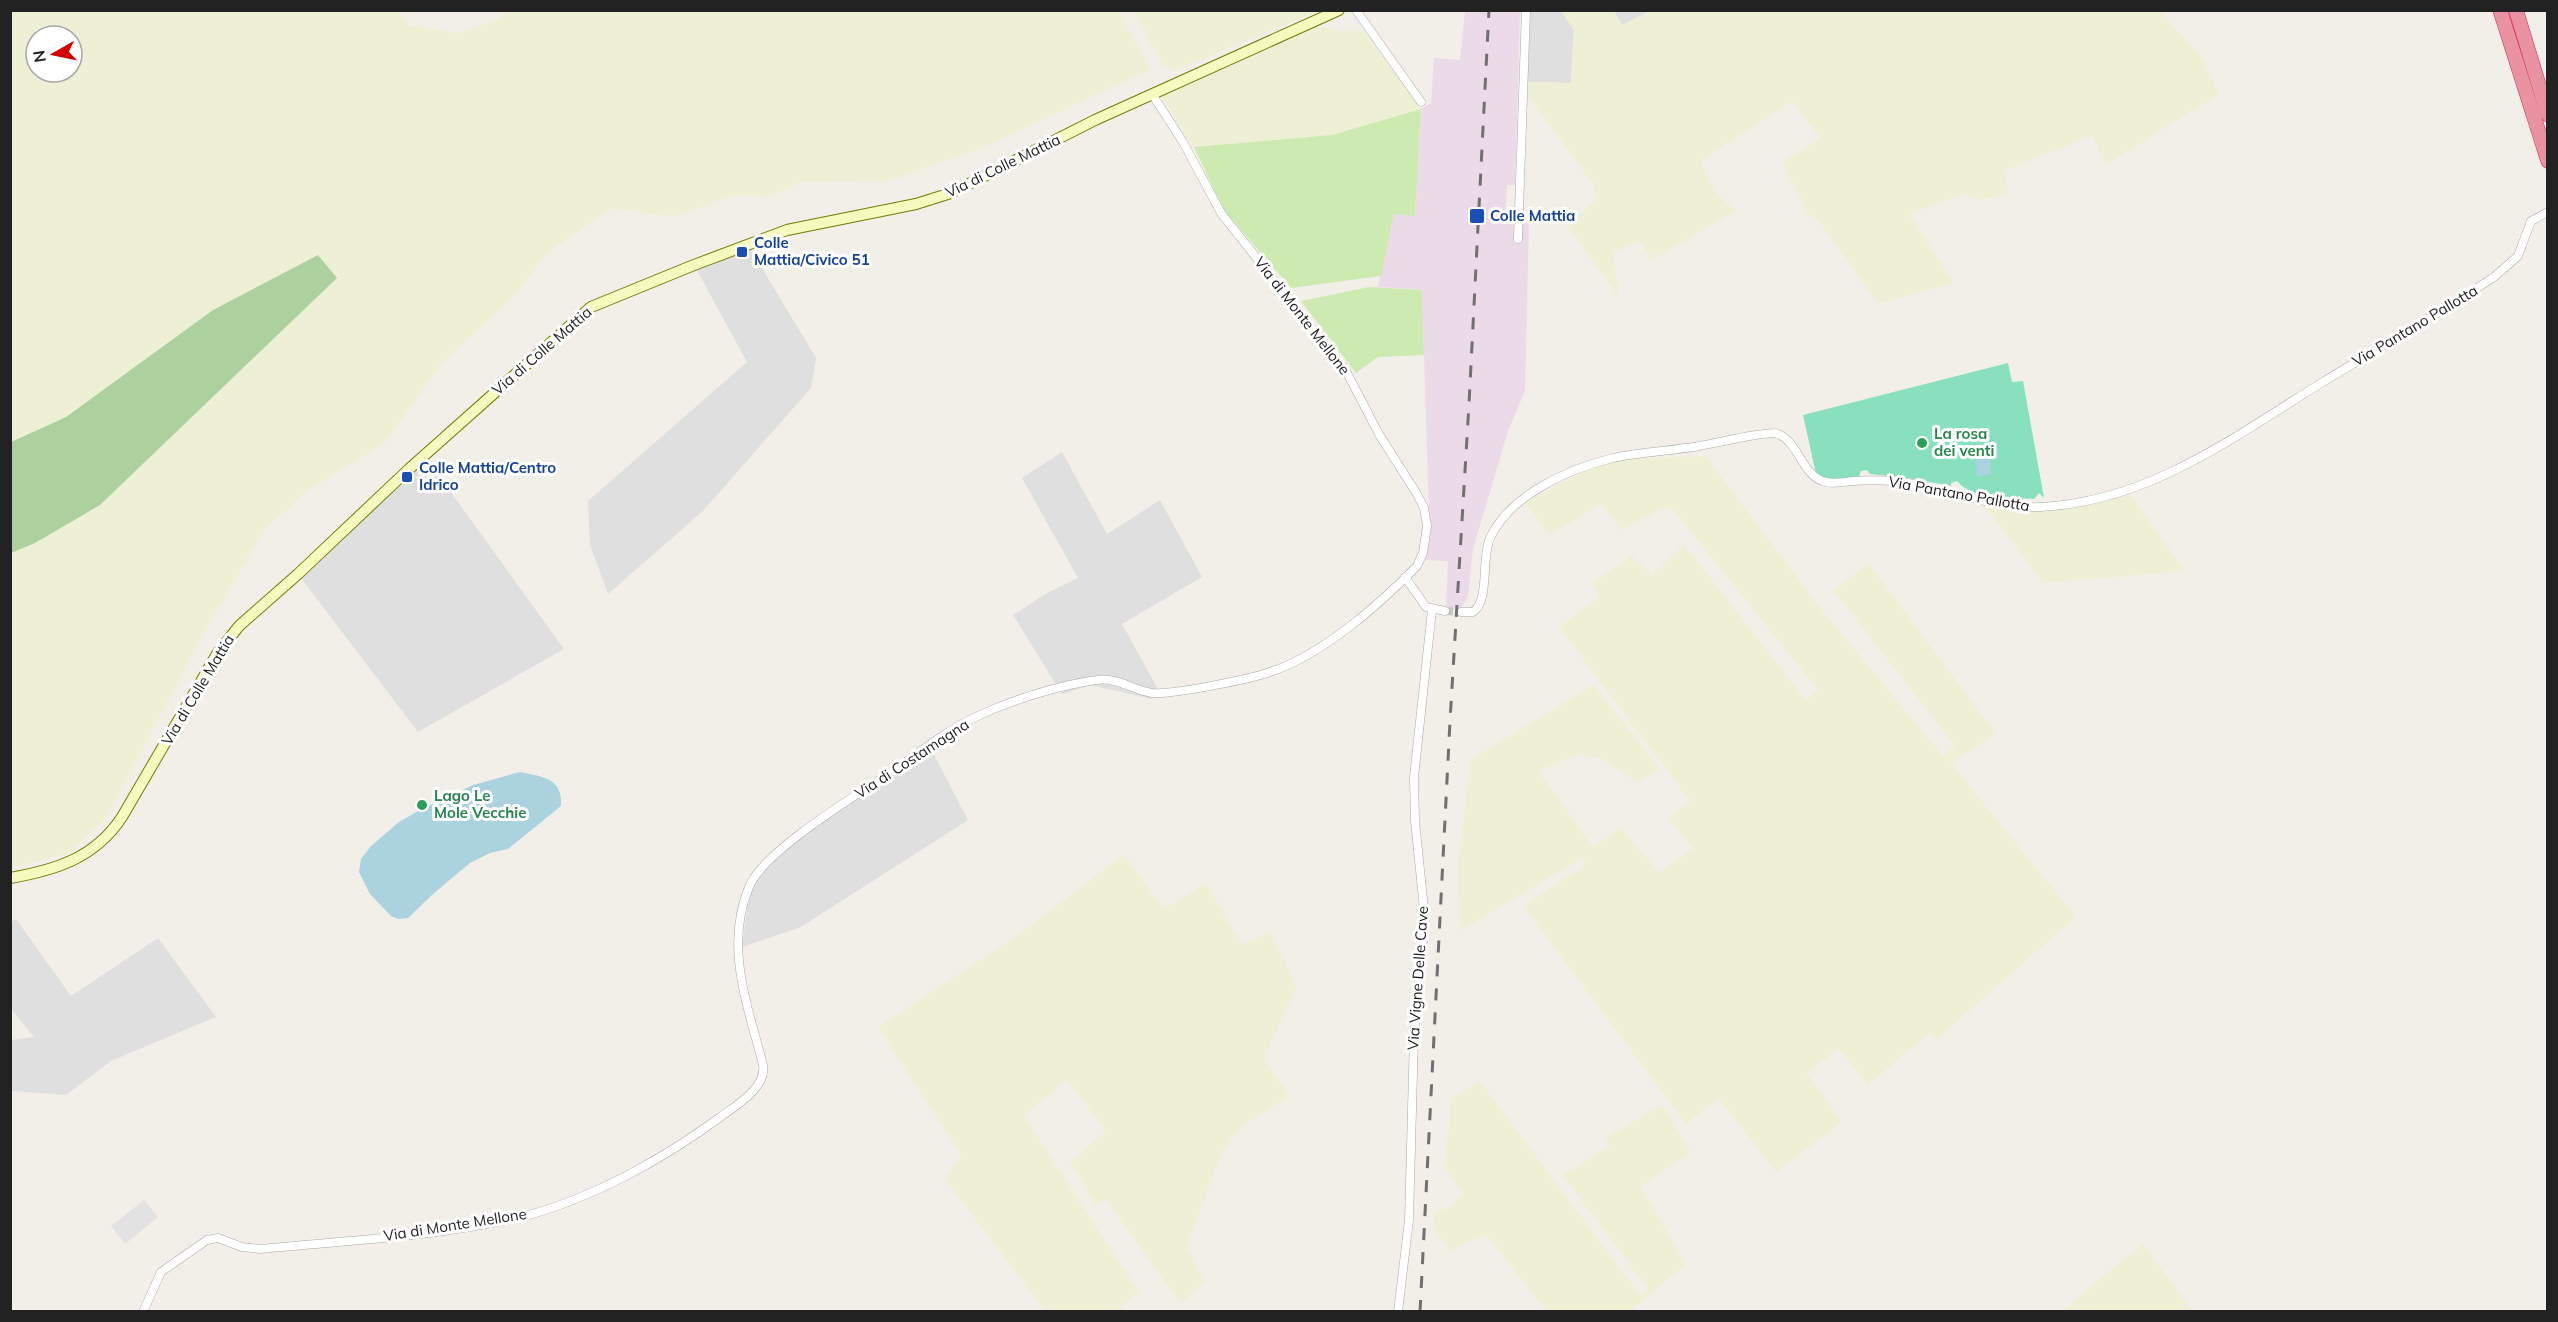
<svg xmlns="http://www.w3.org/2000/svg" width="2558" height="1322" viewBox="0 0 2558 1322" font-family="Mulish,sans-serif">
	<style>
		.residential { fill: #e0dfdf }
		.industrial { fill: #ebdbe8 }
		.farmland { fill: #eef0d5; fill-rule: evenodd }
		.grass { fill: #cdebb0 }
		.forest { fill: #add19e }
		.pitch { fill: #88e0be }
		.parking { fill: #e2e2e2 }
		.water { fill: #aad3df }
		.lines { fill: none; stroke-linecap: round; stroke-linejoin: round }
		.street-tunnel { stroke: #c8c6c1; stroke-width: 8; stroke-dasharray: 8 4; stroke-linecap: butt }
		.street-casing { stroke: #a9a9a9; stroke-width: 9 }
		.secondary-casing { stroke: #707d05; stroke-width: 12 }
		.highway-casing { stroke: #dc2a67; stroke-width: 15 }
		.street { stroke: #fff; stroke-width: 8 }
		.secondary { stroke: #f7fabf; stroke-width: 10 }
		.highway { stroke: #e892a2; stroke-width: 14 }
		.rail { stroke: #707070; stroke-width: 3; stroke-dasharray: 12 12; stroke-linecap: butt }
		.transit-dot { fill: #1a4fb4; stroke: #fff; stroke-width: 2 }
		.leisure-dot { fill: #2e9e5b; stroke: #fff; stroke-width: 2 }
		.labels { text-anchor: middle; stroke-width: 6; stroke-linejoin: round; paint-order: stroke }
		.street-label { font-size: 15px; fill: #222; stroke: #fff }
		.transit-label { font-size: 15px; font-weight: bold; fill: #164399; stroke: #fff; text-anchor: start }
		.leisure-label { font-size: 15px; font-weight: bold; fill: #27864d; stroke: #fff; text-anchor: start }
	</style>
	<rect width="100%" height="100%" fill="#f2efe9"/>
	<!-- residential -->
	<path class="residential" d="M1530,11H1561L1574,30L1571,83L1527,82Z
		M1614,11H1651L1622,26Z
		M748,245L816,358L811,388L703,511L608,594L590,545L588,501L747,362L694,265Z
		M1062,452L1107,534L1160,500L1202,577L1122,624L1160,693L1151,699L1091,685L1062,694L1013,615L1047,593L1078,578L1022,478Z
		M424,455L564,649L418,732L298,574Z
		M931,749L968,820L801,927L742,947L751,882L794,842Z
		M16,919L71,996L158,938L216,1017L111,1061L66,1095L11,1091V1040L34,1037L11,1009V922Z"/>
	<!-- industrial -->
	<path class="industrial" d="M1465,11H1520L1515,185H1507L1505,220L1529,222L1525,391L1508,431L1473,549L1468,596L1461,609L1446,608L1448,561L1424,560L1428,542L1429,515L1422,290L1378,287L1394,213L1415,215L1421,109L1431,103L1434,58L1460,60Z"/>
	<!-- farmland -->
	<path class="farmland" d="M504,10L1119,11L1151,69L992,144L889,181L801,182L770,197L733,195L675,217L612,208L546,254L519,291L441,365L385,443L309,490L266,528L211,621L107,817L70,853L11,868V553L35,543L337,278L318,255L213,310L66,417L11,442V11H398L409,25L458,33L500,19ZM36,36H72V72H36Z
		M1561,10L1614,11L1622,25L1651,10L2160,11L2203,59L2219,94L2106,165L2092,136L2003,171L2010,194L1979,200L1964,194L1910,214L1954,283L1878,304L1821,224L1807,212L1782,163L1820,138L1792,101L1701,161L1718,195L1736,211L1652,260L1640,242L1613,252L1619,297L1567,226L1597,198L1593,184L1527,95V82L1571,83L1574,30Z
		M1133,11H1319L1176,70L1163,65Z
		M1325,27L1340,31H1364L1421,109L1332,135L1194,147L1161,96L1310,28Z
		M1706,456L1818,605L1943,756L1955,746L1833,590L1869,563L1996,734L1951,763L2076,917L1936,1040L1930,1033L1868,1085L1839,1049L1807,1073L1842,1122L1776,1172L1719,1099L1686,1124L1523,906L1581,868L1586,856L1460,931L1458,865L1471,759L1594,685L1660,769L1638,783L1600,758L1576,755L1539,771L1593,847L1621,828L1659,872L1693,848L1668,818L1690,801L1559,627L1599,597L1591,583L1632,556L1652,576L1684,544L1806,700L1818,690L1670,506L1621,530L1601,504L1549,536L1525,502L1587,470L1623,459Z
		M2131,495L2185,571L2043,583L1983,503L2030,512L2045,511Z
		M1124,854L1164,909L1206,883L1242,944L1271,932L1297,987L1264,1058L1290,1096L1239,1128L1220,1157L1187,1248L1206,1281L1181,1304L1106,1200L1095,1204L1070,1162L1106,1131L1067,1080L1024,1116L1139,1292L1120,1307L1122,1311H1045L945,1179L961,1155L878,1027L1020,934Z
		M1480,1081L1640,1295L1648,1289L1562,1175L1610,1146L1605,1138L1662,1105L1691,1152L1641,1186L1686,1264L1631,1311H1546L1486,1234L1450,1251L1435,1230L1434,1213L1451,1206L1463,1193L1444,1167L1452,1097Z
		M2143,1244L2193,1311H2063L2104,1275Z"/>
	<!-- grass -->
	<path class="grass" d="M1421,109L1415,216L1394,214L1381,276L1291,288L1223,209L1194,147L1332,135Z
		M1369,287L1422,290L1424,355L1378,357L1356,373L1301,301Z"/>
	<!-- forest -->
	<path class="forest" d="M318,255L337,278L100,505L35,543L11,553V442L66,417L213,310Z"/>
	<!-- pitch -->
	<path class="pitch" d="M2008,363L2012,382L2023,381L2044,498L2039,493L2034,499C2010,498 1974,501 1957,481L1951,483V486L1902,477L1870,474L1867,470L1861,471L1859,476L1831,481L1816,474L1803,415Z"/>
	<!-- parking -->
	<path class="parking" d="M144,1200L158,1217L125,1244L111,1226Z"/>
	<!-- water -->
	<path class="water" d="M1989,446L1991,475L1977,476L1975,447Z
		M520,772C543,777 563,778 561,806L508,849L490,853L470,863L433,894L408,918L398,919L391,916L370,894L359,872L361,859L371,846L399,822L420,810L473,785Z"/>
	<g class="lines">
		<!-- street-tunnel -->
		<path class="street-tunnel" d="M1445,611L1461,612"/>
		<!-- street casing -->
		<g class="street-casing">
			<path id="street" d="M1356,10L1421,102
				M1518,239L1526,10
				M1405,577L1426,607L1445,611
				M1461,612H1473C1490,601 1481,558 1490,538C1510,495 1568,469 1613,458C1641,452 1670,451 1699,446C1724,442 1749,434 1775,433C1799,439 1801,477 1826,482C1834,484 1844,482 1853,481C1869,480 1886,480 1902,482C1948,489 1994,509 2041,507C2151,501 2233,437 2323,382C2380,347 2438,314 2494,277L2518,256L2531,221L2548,212
				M143,1312L161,1272L207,1240L218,1238L242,1247L260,1249C348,1240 439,1237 525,1216C593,1198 663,1159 719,1118C735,1106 767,1088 763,1065C748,1006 724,947 749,887C764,850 857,795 893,771C920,752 947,730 978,716C1012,700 1059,685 1097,680C1117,677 1133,690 1152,693C1171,695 1251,679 1270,672C1322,655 1379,605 1417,566L1423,553L1427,526L1424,508L1417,494L1380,436L1346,371L1221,213L1183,142L1152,94
				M1398,1312L1409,1220L1414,1036L1425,919L1415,821L1414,777L1432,610"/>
		</g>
		<!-- secondary casing -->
		<g class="secondary-casing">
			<path id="secondary" d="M10,878C56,870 95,858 122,817L217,654L239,626L298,574L409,469L591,307L694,265L787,230L916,204L951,193L1095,120L1339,10"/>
		</g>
		<!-- highway casing -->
		<g class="highway-casing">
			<path id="highway" d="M2500,10L2548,161
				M2516,10L2548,115"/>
		</g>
		<!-- street -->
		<use href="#street" class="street"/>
		<!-- secondary -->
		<use href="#secondary" class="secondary"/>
		<!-- highway -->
		<use href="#highway" class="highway"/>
		<!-- rail -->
		<path class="rail" d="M1420,1312L1450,721L1469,404L1489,10"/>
	</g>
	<!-- markers -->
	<g class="transit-dot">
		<rect x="1469" y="208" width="16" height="16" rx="3"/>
		<rect x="736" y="246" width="12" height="12" rx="3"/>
		<rect x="401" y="471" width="12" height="12" rx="3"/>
	</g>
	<g class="leisure-dot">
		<circle cx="1922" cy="443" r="6"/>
		<circle cx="422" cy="805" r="6"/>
	</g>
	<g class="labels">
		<!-- street labels -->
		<g class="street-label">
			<text transform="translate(1003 166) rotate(-26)" y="5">Via di Colle Mattia</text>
			<text transform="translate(1302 316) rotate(52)" y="5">Via di Monte Mellone</text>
			<text transform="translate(2415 326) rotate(-31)" y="5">Via Pantano Pallotta</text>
			<text transform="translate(542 351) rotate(-41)" y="5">Via di Colle Mattia</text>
			<text transform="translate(1959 494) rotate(10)" y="5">Via Pantano Pallotta</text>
			<text transform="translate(198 690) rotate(-59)" y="5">Via di Colle Mattia</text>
			<text transform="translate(912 759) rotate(-33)" y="5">Via di Costamagna</text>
			<text transform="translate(1418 978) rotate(-86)" y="5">Via Vigne Delle Cave</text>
			<text transform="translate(455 1225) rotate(-9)" y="5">Via di Monte Mellone</text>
		</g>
		<!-- transit labels -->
		<g class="transit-label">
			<text x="1490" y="221">Colle Mattia</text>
			<text x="754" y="248">Colle<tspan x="754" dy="17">Mattia/Civico 51</tspan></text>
			<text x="419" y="473">Colle Mattia/Centro<tspan x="419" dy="17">Idrico</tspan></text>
		</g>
		<!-- leisure labels -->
		<g class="leisure-label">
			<text x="1934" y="439">La rosa<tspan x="1934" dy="17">dei venti</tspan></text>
			<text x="434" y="801">Lago Le<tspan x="434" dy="17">Mole Vecchie</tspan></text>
		</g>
	</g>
	<!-- border -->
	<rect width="2558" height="1322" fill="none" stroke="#222222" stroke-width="24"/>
	<!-- north arrow -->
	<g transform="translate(54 54) rotate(261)"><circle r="28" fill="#ffffff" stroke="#a7a7a7" stroke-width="1.5"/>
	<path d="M0-4.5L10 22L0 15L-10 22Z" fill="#d40000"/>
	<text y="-9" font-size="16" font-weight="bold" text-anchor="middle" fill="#222222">N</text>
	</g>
</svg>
